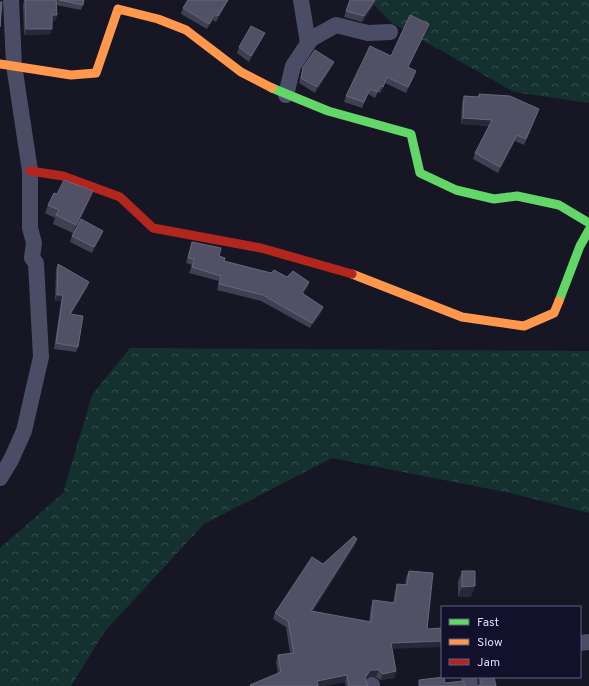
<svg xmlns="http://www.w3.org/2000/svg" width="589" height="686" viewBox="0 0 589 686" font-family="Overpass,sans-serif">
	<style>
		.forest { fill: url(#forest-crowns) }
		.lines { fill: none; stroke-linecap: round; stroke-linejoin: round }
		.street { stroke: #4b4c66; stroke-width: 16 }
		.fast { stroke: #63d668; stroke-width: 9 }
		.slow { stroke: #ff974d; stroke-width: 9 }
		.jam { stroke: #b3261e; stroke-width: 9 }
		.wall { fill: #414053 }
		.shaded-wall { fill: #292839 }
		.building { fill: #515065; stroke: #66667e }
	</style>
	<defs>
		<pattern id="forest-crowns" width="20" height="18" patternUnits="userSpaceOnUse"><rect width="20" height="18" fill="#14312f"/><path d="M2 6a3 3 0 1 1 6 0M12 15a3 3 0 1 1 6 0" fill="none" stroke="#364e4e"/></pattern>
	</defs>
	<rect width="100%" height="100%" fill="#171625"/>
	<!-- forest -->
	<path class="forest" d="M369,0H589V103L514,92L392,23Z
		M130,348L589,351V513L510,493L332,458L204,524L105,631L71,686H0V548L63,493L92,395Z"/>
	<g class="lines">
		<!-- street -->
		<path class="street" d="M301,0L308,43
			M286,95L293,66L311,39L336,25L368,33L390,32
			M0,478L11,460L24,431L41,357L36,263L32,258L34,243L30,228V171L14,65L11,0
			M580,643L589,642
			M469,677L470,686
			M372,685V686"/>
		<!-- fast -->
		<path class="fast" d="M272,88L328,111L411,134L420,173L456,190L494,199L517,196L559,205L589,223
			M559,301L580,246L589,230"/>
		<!-- slow -->
		<path class="slow" d="M0,64L71,75L96,73L118,9L158,19L186,30L241,72L272,88
			M352,274L462,317L524,326L554,313L559,301"/>
		<!-- jam -->
		<path class="jam" d="M30,171L63,176L120,197L153,228L261,248L352,274"/>
	</g>
	<!-- wall -->
	<path class="wall" d="M24,0H84L83,5L81,10L56,5L57,15L55,21H52L50,34L24,35L23,5Z
		M188,0H228L216,22L213,20L207,29L181,14L183,8Z
		M350,0H377L362,22L344,17Z
		M429,24L427,30L408,67L414,77L406,93L385,83L380,93L378,92L375,98L368,94L362,108L344,102L346,96Z
		M262,39L249,62L237,53L239,47Z
		M303,67L331,68L315,93L299,83Z
		M479,94L539,109L524,145L515,141L498,173L473,159L475,153L489,126L461,124L462,102L464,96L478,97Z
		M57,194L90,199L73,233L53,224L55,218L45,213L48,205Z
		M103,231L101,236L92,253L70,242L72,236Z
		M192,242L219,256L224,261L309,282L307,288L303,294L323,307L321,313L310,328L261,301L217,290L219,281L189,273L192,265L186,263Z
		M58,264L89,282L87,288L71,314L78,347L76,352L54,349L61,301H55L56,269Z
		M355,545L313,611L369,622L371,607L373,600L393,603L395,591L397,584L405,585L406,577L409,571L433,573L392,649L396,671L394,678L380,680L376,677H368L366,680L368,686H346L345,682L322,686H250V685L278,673L276,662L278,655L290,653L286,627L273,619L275,613L323,564Z
		M462,571L471,597H458V582Z
		M478,677H494L479,685Z"/>
	<!-- shaded-wall -->
	<path class="shaded-wall" d="M228,0L227,2L216,22L218,16Z
		M375,0H377L362,22L364,16Z
		M215,14L213,20L207,29L209,24Z
		M52,15H57L55,21H50Z
		M429,24L427,30L406,72L408,67Z
		M26,29H52L50,34L24,35Z
		M265,33L262,39L249,62L251,56Z
		M334,62L331,68L315,93L317,87Z
		M416,71L414,77L406,93L408,87Z
		M463,118L492,120L490,126L461,124Z
		M517,135L515,141L498,173L500,167Z
		M93,191L90,199L73,233L76,225Z
		M103,231L101,236L92,253L94,247Z
		M89,282L87,288L68,320L70,314Z
		M309,282L307,288L300,299L302,293Z
		M57,295H63L61,301H55Z
		M323,307L321,313L310,328L312,323Z
		M357,539L355,545L309,617L311,611Z
		M475,586L471,597H458L462,587Z
		M442,641V647L388,649L391,643Z
		M370,670H379L376,677H368L362,685L365,678Z
		M396,671L394,678L380,680L383,674Z
		M347,675L345,682L322,686H316L317,681Z"/>
	<!-- building -->
	<path class="building" d="M25,0H56L57,15H52V29H26Z
		M59,0H84L83,5Z
		M188,0H228L218,16L215,14L209,24L183,8Z
		M350,0H375L364,16L346,11Z
		M0,2H2L0,27Z
		M410,15L429,24L408,67L416,71L408,87L387,77L383,87L380,86L377,92L370,89L364,102L346,96L370,46L391,56Z
		M251,26L265,33L251,56L239,47Z
		M315,50L334,62L317,87L301,78L303,67Z
		M479,94L510,96L539,109L526,139L517,135L500,167L475,153L492,120L463,118L464,96L479,97Z
		M64,180L93,191L76,225L56,215L59,210L48,205L54,193L57,194Z
		M81,219L103,231L94,247L72,236Z
		M192,242L221,248L219,256L225,258L224,261L271,273L274,270L287,277L293,271L309,282L302,293L323,307L312,323L263,295L219,284L221,276L192,267L194,259L188,258Z
		M58,264L89,282L70,314L83,316L78,347L56,343L63,295H57Z
		M354,536L357,539L311,611L371,622L373,600L395,603L397,584L407,585L409,571L433,573L427,629L442,628V641L391,643L396,671L383,674L379,670H370L365,678L368,686H349L347,675L317,681L318,686H251L250,685L281,672L278,655L294,653L288,621L275,613L312,557L323,564Z
		M462,571H475V586L462,587Z
		M444,677L445,683L463,681L466,686H419V680Z
		M481,677H494L496,686H478L481,684Z"/>
	<!-- legend -->
	<rect x="441" y="606" width="140" height="72" fill="#12102b" stroke="#626180"/>
	<rect x="449" y="619" width="20" height="6" fill="#63d668" stroke="#626180"/>
	<text x="477" y="626" font-size="12" fill="#dadaff">Fast</text>
	<rect x="449" y="639" width="20" height="6" fill="#ff974d" stroke="#626180"/>
	<text x="477" y="646" font-size="12" fill="#dadaff">Slow</text>
	<rect x="449" y="659" width="20" height="6" fill="#b3261e" stroke="#626180"/>
	<text x="477" y="666" font-size="12" fill="#dadaff">Jam</text>
</svg>
